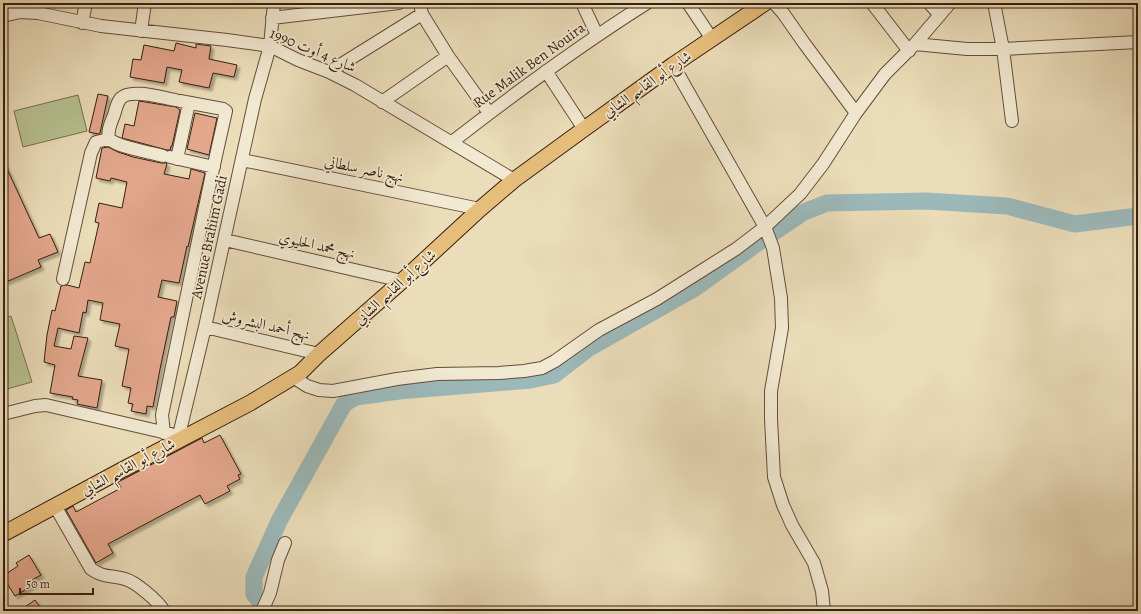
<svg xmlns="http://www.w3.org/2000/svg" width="1141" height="614" viewBox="0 0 1141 614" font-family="Alegreya,Amiri,serif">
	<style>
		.grass { fill: #b7c190; stroke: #777050 }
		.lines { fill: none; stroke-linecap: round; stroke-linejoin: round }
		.river { stroke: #9cb9ba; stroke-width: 17 }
		.building { fill: #e3a78c; stroke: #371e11; filter: url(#shadow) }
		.minor-casing { stroke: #644e3b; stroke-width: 14 }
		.major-casing { stroke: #371e11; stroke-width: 17 }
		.minor { stroke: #f2e9d2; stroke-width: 12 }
		.major { stroke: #e6be7c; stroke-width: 15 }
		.labels { text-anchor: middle; stroke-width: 3.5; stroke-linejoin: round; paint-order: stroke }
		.street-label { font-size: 15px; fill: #371e11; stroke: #f2e9d2 }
	</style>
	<defs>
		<filter id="shadow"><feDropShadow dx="3" dy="3" stdDeviation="1" flood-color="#0004"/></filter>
	</defs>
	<rect width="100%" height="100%" fill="#ebddb9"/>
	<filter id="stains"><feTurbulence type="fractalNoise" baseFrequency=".005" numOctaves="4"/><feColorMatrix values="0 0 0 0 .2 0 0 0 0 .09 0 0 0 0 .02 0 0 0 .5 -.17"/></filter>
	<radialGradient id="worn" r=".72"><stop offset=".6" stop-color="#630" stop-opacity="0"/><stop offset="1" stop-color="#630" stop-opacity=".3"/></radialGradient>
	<!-- grass -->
	<path class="grass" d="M78,95L87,131L23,147L14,111Z
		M11,316L32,382L3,390V318Z"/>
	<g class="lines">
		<!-- river -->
		<path class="river" d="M267,611L254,594V577L279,521L344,404L356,397L399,391L531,380L554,375L589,348L695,288L755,245L804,212L827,203L926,201L1007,206L1075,224L1138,216"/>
	</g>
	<!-- building -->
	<path class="building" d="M176,43L196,48V44L211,46L209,59L237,65L234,77L213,73L209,88L179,82L182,70L167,67L164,83L130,77L133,59L141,60L144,45L174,51Z
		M98,94L108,96L100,133L98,134L89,132Z
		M139,101L176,107L180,110L172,146H171L170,150H167L122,138L125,124L134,126Z
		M195,113L217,118L209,155L187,149Z
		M108,147L118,152L133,157L161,163H166L167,164L164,174L189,179L191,169L205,173L188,247L187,246L179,283L162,280L158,297L177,301L174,317H171L160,369L153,407L147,406L146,414L131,411L133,404L128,403L131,388L122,386L129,349L115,346L120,324L100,320L103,303L88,300L86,313L83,312L79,333L58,328L54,346L71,349L74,336L88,338L78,376L102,380L97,408L77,404L78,400L72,399L73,397L50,393L55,365L44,362L47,335L52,310L55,311L61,286L67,285L79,288L85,262L90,263L99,223L95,222L99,203L122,208L127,182L111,178L110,181L96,178L102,148Z
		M3,160L39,238L50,234L58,252L38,260L41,267L6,282L3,275V268L8,266L3,254Z
		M220,435L241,474L238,475L240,479L227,486L230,491L205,504L200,495L108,544L113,553L96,563L66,510L73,506L76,512L121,488L118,482L124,479L202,438L204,443Z
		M29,555L41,575L32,580L35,584L15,596L3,577V576L18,566L16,563Z
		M35,600L43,611H19Z"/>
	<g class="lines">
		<!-- minor casing -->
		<g class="minor-casing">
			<path id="minor" d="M420,3L422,14L448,56L489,113
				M582,3L597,35
				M688,3L712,39
				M774,3L783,13L804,43L856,113
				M872,3L909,51
				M929,3L940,15
				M994,3L1003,49L1012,121
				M6,15L8,3
				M3,16L20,12L38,13L101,26L227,40L270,46L298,60L329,72L355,85L514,180
				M272,18L399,3
				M82,23L86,3
				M141,31L145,3
				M915,44L967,49H1003L1138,42
				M673,65L765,227L773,248L781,298L782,328L771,391V419L774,477L783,505L792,525L814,563L822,591L824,611
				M546,71L584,129
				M329,72L422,14
				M382,102L448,56
				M452,142C515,93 579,46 647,3
				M163,156C149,152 120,148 109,139C107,130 111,123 114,115C116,109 117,102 121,98C131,88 163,98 175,100
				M170,157L214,167
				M177,159L189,103
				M242,160L480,209
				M225,240L402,281
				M63,279L91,153L96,142L109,139
				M205,327L319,354
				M293,377L307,386L319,390L333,391L397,379L437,374L499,373L524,371L542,368L555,361L599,330L657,299L706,268L736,249L765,227L800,194L823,164L856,113L885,74L915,44L950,3
				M3,414L35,406L46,405L171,434
				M164,433L162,415L213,169L226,111L223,109L180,101
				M179,435L205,327L255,99L270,46L274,3
				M55,506L91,569C104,578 111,575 125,579C136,582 158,601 164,611
				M262,611L270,593L278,560L285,543"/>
		</g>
		<!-- major casing -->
		<g class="major-casing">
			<path id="major" d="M3,534L120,471L250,403L300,373L319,354L402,281L480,209L514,180L584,129L673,65L765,3"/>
		</g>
		<!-- minor -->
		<use href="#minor" class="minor"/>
		<!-- major -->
		<use href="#major" class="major"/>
	</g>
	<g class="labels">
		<!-- street labels -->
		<g class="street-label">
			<text transform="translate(313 50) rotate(23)" y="5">شارع 4 أوت 1990</text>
			<text transform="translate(529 65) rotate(-36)" y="5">Rue Malik Ben Nouira</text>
			<text transform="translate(647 84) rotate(-35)" y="5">شارع أبو القاسم الشابي</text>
			<text transform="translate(364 169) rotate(12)" y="5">نهج ناصر سلطاني</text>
			<text transform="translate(209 237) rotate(-78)" y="5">Avenue Brahim Gadi</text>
			<text transform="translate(317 245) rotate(13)" y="5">نهج محمد الحليوي</text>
			<text transform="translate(395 287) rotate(-42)" y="5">شارع أبو القاسم الشابي</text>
			<text transform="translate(266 325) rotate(13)" y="5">نهج أحمد البشروش</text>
			<text transform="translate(128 467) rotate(-28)" y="5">شارع أبو القاسم الشابي</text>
		</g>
	</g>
	<!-- margin -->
	<rect width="1141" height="614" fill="none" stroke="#ebddb9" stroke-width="16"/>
	<rect x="4" y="4" width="1133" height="606" fill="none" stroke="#371e11" stroke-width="2"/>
	<rect x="8" y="8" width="1125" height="598" fill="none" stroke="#371e11"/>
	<!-- scale -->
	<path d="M20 588v6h73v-6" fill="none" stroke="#371e11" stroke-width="2"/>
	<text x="26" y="588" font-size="12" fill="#371e11" stroke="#f2e9d2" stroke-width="3" paint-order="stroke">50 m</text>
	<rect width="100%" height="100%" filter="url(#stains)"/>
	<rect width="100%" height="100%" fill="url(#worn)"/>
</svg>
